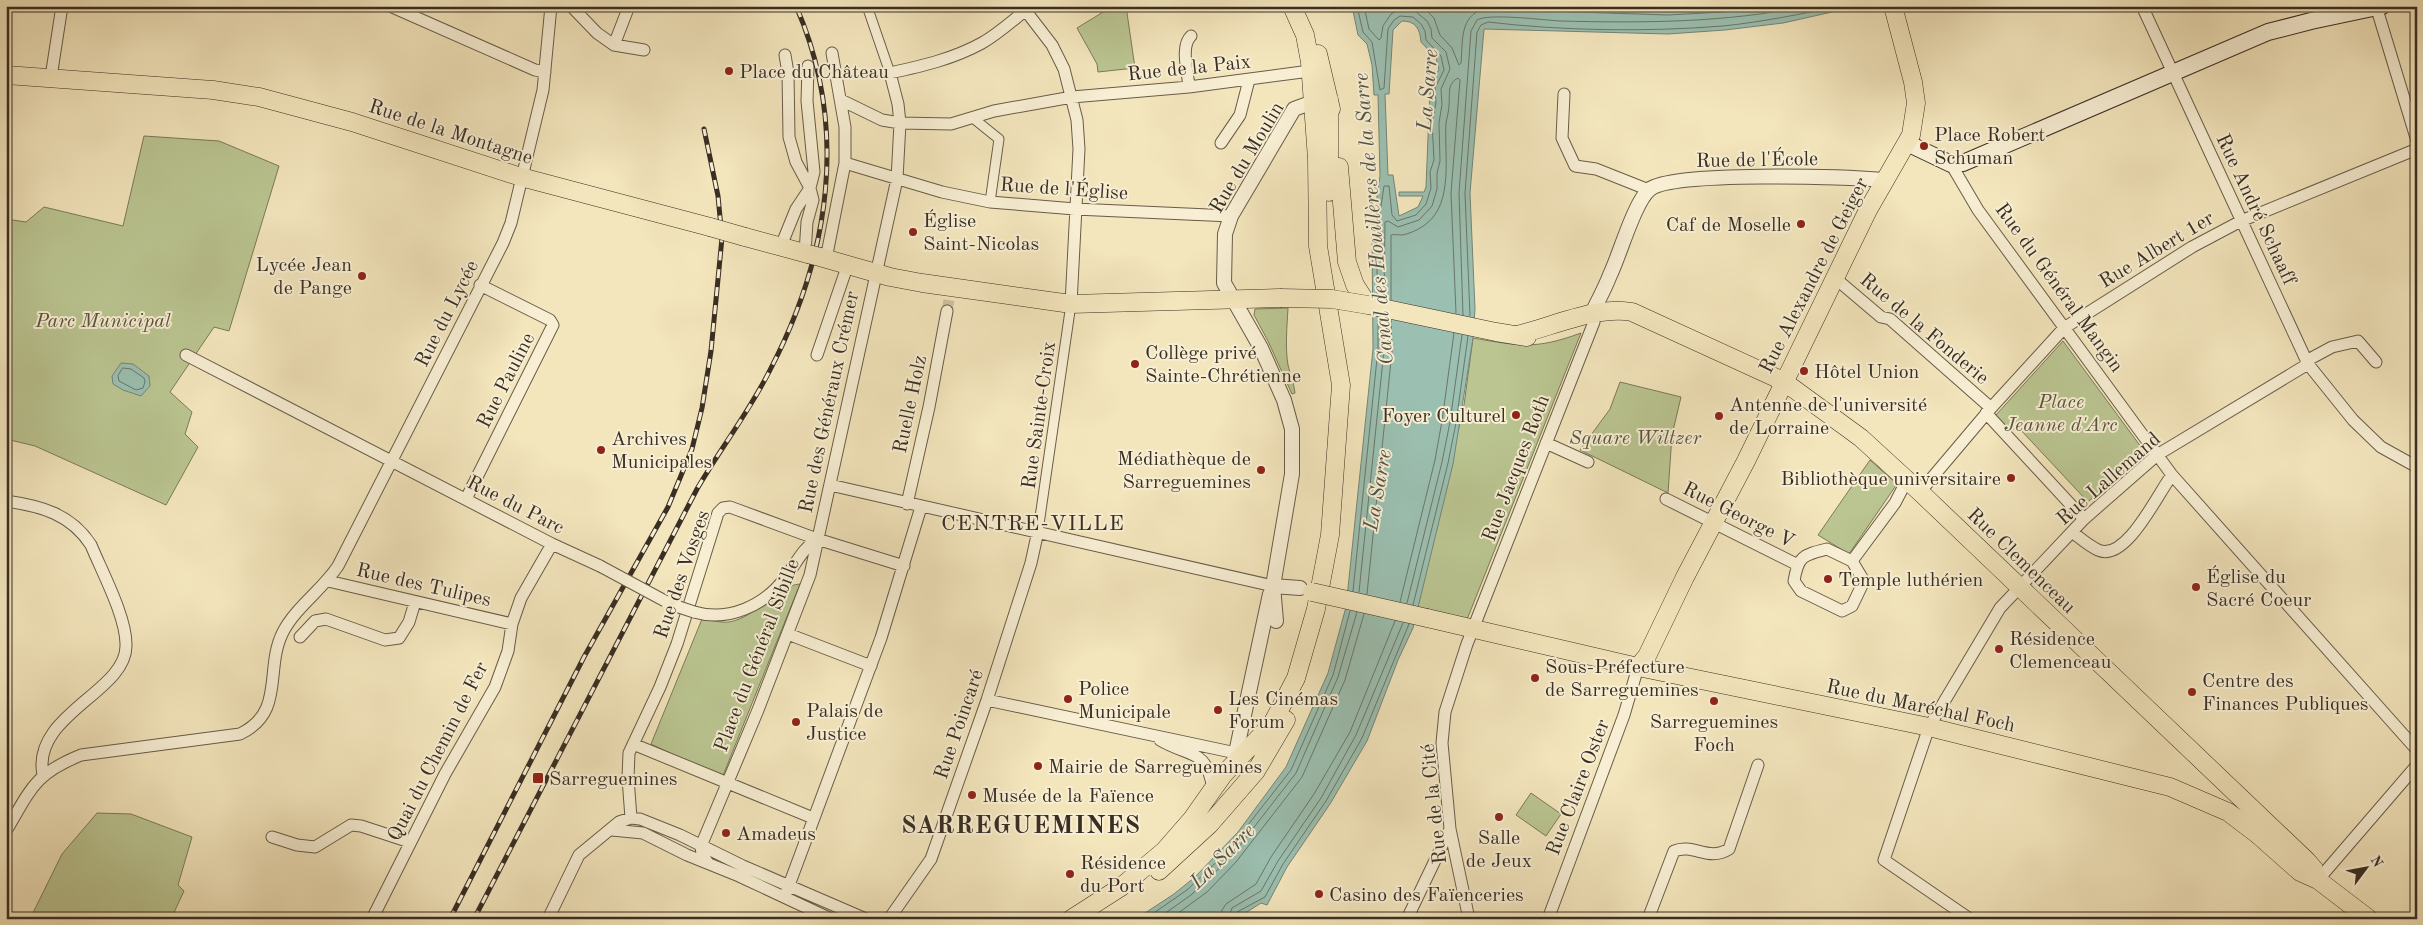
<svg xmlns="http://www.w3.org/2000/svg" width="2423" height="925" viewBox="0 0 2423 925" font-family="'Old Standard TT',serif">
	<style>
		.green { fill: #bac591; stroke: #7a7a5a }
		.water { fill: #9bbfb0; stroke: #748578; fill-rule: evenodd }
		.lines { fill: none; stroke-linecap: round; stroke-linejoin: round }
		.shore { stroke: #6a766a; stroke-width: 1 }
		.minor-tunnel { stroke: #cec09d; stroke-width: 11; stroke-dasharray: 11 5.5; stroke-linecap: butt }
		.pedestrian-casing { stroke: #685c49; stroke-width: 11 }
		.minor-casing { stroke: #685c49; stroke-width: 13 }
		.tertiary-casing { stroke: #685c49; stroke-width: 16 }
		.secondary-casing { stroke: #392e23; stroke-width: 18 }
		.primary-casing { stroke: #392e23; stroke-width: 19 }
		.pedestrian { stroke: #f7eed3; stroke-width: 9 }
		.minor { stroke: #f7eed3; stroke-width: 11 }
		.tertiary { stroke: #f7eed3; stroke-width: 14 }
		.secondary { stroke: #f7eed3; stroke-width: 16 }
		.primary { stroke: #f3e5bc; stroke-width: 18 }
		.rail-casing { stroke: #392e23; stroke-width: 5 }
		.rail { stroke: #f7eed3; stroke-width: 3; stroke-dasharray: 9; stroke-linecap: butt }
		.minor-bridge-casing { stroke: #685c49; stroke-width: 13; stroke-linecap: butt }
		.primary-bridge-casing { stroke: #392e23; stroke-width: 19; stroke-linecap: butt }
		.minor-bridge { stroke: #f7eed3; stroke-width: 11 }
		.primary-bridge { stroke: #f3e5bc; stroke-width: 18 }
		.poi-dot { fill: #8f2418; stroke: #f7eed3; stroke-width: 2 }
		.labels { text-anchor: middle; stroke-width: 4; stroke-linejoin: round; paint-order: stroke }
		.street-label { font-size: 20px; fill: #392e23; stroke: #f7eed3 }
		.poi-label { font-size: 20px; fill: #392e23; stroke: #f7eed3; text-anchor: start }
		.park-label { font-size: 20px; font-style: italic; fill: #59543e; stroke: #f7eed3 }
		.water-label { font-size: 21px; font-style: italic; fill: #525246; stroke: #f7eed3 }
		.quarter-label { font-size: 22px; letter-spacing: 1px; fill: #392e23; stroke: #f7eed3 }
		.district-label { font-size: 25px; font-weight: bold; letter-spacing: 1px; fill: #392e23; stroke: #f7eed3 }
	</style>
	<rect width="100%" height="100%" fill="#f3e5bc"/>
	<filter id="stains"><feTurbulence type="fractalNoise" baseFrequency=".004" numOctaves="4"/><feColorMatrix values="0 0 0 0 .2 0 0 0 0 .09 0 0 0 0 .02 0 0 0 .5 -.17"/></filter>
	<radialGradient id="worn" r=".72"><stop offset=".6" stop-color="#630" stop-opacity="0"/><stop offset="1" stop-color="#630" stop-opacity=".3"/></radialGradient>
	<!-- green -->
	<path class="green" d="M1113,6H1126L1135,68L1098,72L1097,64L1077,28Z
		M144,136L219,141L279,166L229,331L214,327L170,392L192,412L185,434L198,447L166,505L35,446L6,439V219L26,222L44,207L123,226Z
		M1288,308C1287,327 1285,347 1288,365C1290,375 1294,383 1295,393L1292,394L1268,341L1254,315L1255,309Z
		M1581,333L1464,627L1415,618L1464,405L1473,338C1519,346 1535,350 1581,333Z
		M2063,341L2144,451L2088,502L2018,427L2009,431L1996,415Z
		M1620,382L1681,397L1672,435L1668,493L1580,450L1610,409Z
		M1870,460L1897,484L1849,554L1818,535Z
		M800,584L722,778L651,744L702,619C711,620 721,623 729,622C758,617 775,586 800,584Z
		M1531,793L1561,814L1546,836L1516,815Z
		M97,813L131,814L192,837L178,885L184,891L171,919H30L62,854Z"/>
	<!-- water -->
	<path class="water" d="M1352,6H1859L1783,23L1725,30L1668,34L1484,29L1470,193L1475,309L1473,338L1453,464L1413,628L1398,660L1367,741L1330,804L1287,867L1267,905L1261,903L1236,919H1136L1174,894L1195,877L1238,832L1286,767L1328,673L1346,607L1373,349L1372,232L1380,176L1378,95H1374L1372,65L1367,44L1358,35ZM1402,21C1415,21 1420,28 1421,42L1436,58L1439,70L1432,78L1430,88L1426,187L1424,192H1399V196H1423L1418,207L1399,216L1393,175H1388L1385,94H1389L1393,30Z
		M121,363L133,364L149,376L150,386L141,396L123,390L113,384L112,376Z"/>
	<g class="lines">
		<!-- shore -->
		<path class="shore" d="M1357,6L1363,32L1372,42L1380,90L1384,88L1388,29L1394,20L1400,16L1413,17L1421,24L1425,31L1426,40L1441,56L1444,70L1435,88L1436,103L1432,122L1434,160L1430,172L1431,188L1426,204L1416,215L1397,221L1392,215L1389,186H1384L1377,233V297
			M1364,6L1369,29L1379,40L1381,38L1383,26L1391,14L1400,9L1415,11L1427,21L1431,29L1432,38L1446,52L1450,69L1441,89L1442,104L1439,123L1440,161L1437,173V189L1432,206L1419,220L1398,227L1388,221L1385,222L1384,298
			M1422,6L1434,18L1440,35L1452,48L1459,65L1461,63C1463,42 1459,16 1484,9L1668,15L1723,12L1764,6
			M1391,300V235C1395,234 1398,235 1402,235C1409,234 1420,229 1426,224C1454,203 1444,154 1446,123C1447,117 1449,111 1449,105C1450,93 1447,84 1458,78L1460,80L1451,193L1456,313
			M1463,315L1459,193L1471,31L1477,20C1488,13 1543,20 1560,21C1643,23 1725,23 1807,6
			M1470,316L1465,193L1477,32L1481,25L1488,22C1563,31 1647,32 1723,26C1762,22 1801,14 1840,6
			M123,368L131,369L144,378L145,382L143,388L136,390L119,381L118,376Z
			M1353,591L1378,349V317
			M1359,592L1384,350V319
			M1367,594L1392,351L1391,320
			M1400,602L1435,460L1442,421L1454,333
			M1407,603L1442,462L1450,422L1462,335
			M1413,605L1448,463L1456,423L1468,336
			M1145,919L1187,890L1226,853L1291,770L1333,675L1350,611
			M1157,919L1191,895L1231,857L1296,773L1338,677L1357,612
			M1170,919L1207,892L1236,862L1302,777L1345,680L1364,614
			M1220,919L1222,910L1226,904L1256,884L1271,857L1314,794L1350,732L1395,621
			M1228,919L1232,908L1261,891L1278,861L1321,798L1356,735L1403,623
			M1234,919L1237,912L1265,897L1283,864L1326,801L1362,738L1409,624"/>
		<!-- minor-tunnel -->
		<path class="minor-tunnel" d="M947,311L950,294"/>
		<!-- pedestrian casing -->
		<g class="pedestrian-casing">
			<path id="pedestrian" d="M867,6L890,73
				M973,118L999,139L990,202
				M1038,531L1071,304"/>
		</g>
		<!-- minor casing -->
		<g class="minor-casing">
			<path id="minor" d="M390,6L535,70L545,72
				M571,6L597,33L614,45L644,50
				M1022,6L1052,45L1064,69L1077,120L1079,149L1071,304
				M2142,6L2308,364L2353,420L2381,447L2417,467
				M2376,6L2417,141
				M614,45L629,6
				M785,55L788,73L789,137L796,162L810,188L813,200L807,222L805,253
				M51,77L62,6
				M1189,87C1188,73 1180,46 1191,36
				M1564,94L1562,138L1575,166L1596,169L1649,190
				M841,100L882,120L900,123L951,124L994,111L1072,97L1189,87L1310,71
				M1221,143L1240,115L1249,80
				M845,163L942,192L990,202L1075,209L1231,216
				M1951,164L1978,210L2172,475L2417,750
				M781,246L796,209L810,188L814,172L807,101L808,66
				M826,259L845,163V127L832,53
				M1835,278L1881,317L1890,319L1991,408
				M186,355L552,544L600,566
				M817,355L848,264
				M2306,361L2332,347L2358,341L2376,362
				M1986,413L2084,519
				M1546,443L1588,462
				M830,485L1273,586
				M1920,492L1991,408L2064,328L2192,247L2241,221L2417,149
				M466,499L553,325L550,320L480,285
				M1666,499L1796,564
				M6,501C41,506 71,514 91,545C102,572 127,618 126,646C126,692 31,715 43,775
				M907,504L929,407L947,311
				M2072,532C2080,538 2089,546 2098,550C2126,563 2158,493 2172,475
				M1827,549L1852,561L1864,581L1852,606L1842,611L1801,591L1794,581C1798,556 1803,555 1827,549Z
				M1852,561L1895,503L1907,480
				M328,581L512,624
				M694,612C728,622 764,606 785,578C796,564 802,549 817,539
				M788,634L871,666
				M300,637L315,621L326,619L385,640L399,638L409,622L415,602
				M987,700L1236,753
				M1160,740C1190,758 1206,747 1213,789
				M633,744L813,818
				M631,818L628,778L629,753L660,687L677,644L718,513L723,508L730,507L817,539L904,566
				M612,830L643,833L687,855L739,876L831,919
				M6,831C31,789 34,774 81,755L240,734C286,712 264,669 283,632C296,607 322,590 338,566L503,243L511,223L543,90L551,6
				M272,837L297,845L315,847L351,825L361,826L410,842
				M708,863L702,854L701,846L758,710L810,575L897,179L900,123L898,104L890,73C922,66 953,59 982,43C998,34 1012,21 1026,10
				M2318,880L2417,765
				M785,896L881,638L921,507
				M372,919L445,774L495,687L508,651L512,624L521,598L552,544
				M548,919L579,855L619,822L631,818L640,819L680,835L743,866L866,919
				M889,919L931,859L987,700L1031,563L1038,531
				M1407,919L1450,829
				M1469,919L1450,829L1442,743L1445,712L1467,644L1594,322
				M1548,919L1624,715L1638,667
				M1648,919L1674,851C1694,843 1708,862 1729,849L1758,765
				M1970,919L1884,860L1929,727L2000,608L2084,519L2157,455L2308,364"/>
		</g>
		<!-- tertiary casing -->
		<g class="tertiary-casing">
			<path id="tertiary" d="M1592,313C1598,301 1605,288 1610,275C1619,257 1635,200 1650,189C1675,171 1846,177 1884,180
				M1273,586L1300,588
				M1276,621L1273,586L1292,474V429L1284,400L1261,348L1224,283L1225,234L1231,216L1294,109L1313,102L1322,106
				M1234,762L1270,594"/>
		</g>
		<!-- secondary casing -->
		<g class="secondary-casing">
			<path id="secondary" d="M1907,143L1951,164L1963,163L2268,32L2311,21L2382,6"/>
		</g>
		<!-- primary casing -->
		<g class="primary-casing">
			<path id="primary" d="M1318,54L1331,109
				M6,75L213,90L259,97L352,122L521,177L710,227
				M1339,167L1347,262L1355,285L1368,305L1496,332L1527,337
				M1329,192V99
				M745,237L808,254
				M820,257L890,277L922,283L1071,304L1280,298
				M1517,335C1551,327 1599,305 1632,312L1783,381L1861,438L1920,492L2307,861L2314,869L2318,880
				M1427,618L1638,667L1929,727L2170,787L2228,812L2257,834L2300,872L2318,880L2369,919
				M1638,667L1647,656L1685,577L1746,461L1868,210L1911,135L1916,103L1913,82L1893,6
				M1159,871L1209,825L1256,771L1286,720
				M1071,919L1121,887L1164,851L1192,819L1223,775L1272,724L1296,678L1316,609L1330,535L1341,385L1318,246L1317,159L1310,62L1305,35L1292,6"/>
		</g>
		<!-- pedestrian -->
		<use href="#pedestrian" class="pedestrian"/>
		<!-- minor -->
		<use href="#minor" class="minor"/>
		<!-- tertiary -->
		<use href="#tertiary" class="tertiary"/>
		<!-- secondary -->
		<use href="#secondary" class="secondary"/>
		<!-- primary -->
		<use href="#primary" class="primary"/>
		<!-- rail casing -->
		<g class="rail-casing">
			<path id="rail" d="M450,919L584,657L668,507L692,449L702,408L711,351L722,238L718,196L704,129
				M474,919L697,489C720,449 749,412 770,370C830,255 849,127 796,6"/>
		</g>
		<!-- rail -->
		<use href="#rail" class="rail"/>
		<!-- minor-bridge casing -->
		<g class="minor-bridge-casing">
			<path id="minor-bridge" d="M600,566L665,601
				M679,607L694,612"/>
		</g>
		<!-- primary-bridge casing -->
		<g class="primary-bridge-casing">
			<path id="primary-bridge" d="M710,227L745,237
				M808,254L820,257
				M1280,298L1332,299L1368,305
				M1312,592L1427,618"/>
		</g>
		<!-- minor-bridge -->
		<use href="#minor-bridge" class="minor-bridge"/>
		<!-- primary-bridge -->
		<use href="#primary-bridge" class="primary-bridge"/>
	</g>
	<!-- markers -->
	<g class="poi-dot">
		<circle cx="729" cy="71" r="5"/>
		<circle cx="1924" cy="146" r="5"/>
		<circle cx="1801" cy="224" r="5"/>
		<circle cx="913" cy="232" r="5"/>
		<circle cx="362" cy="276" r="5"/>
		<circle cx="1135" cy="364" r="5"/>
		<circle cx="1804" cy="371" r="5"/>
		<circle cx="1516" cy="415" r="5"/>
		<circle cx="1719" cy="416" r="5"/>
		<circle cx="601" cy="450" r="5"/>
		<circle cx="1261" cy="470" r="5"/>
		<circle cx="2011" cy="478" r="5"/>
		<circle cx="1828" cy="579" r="5"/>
		<circle cx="2196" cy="587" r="5"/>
		<circle cx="1999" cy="649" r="5"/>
		<circle cx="1535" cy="678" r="5"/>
		<circle cx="2192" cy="692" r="5"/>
		<circle cx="1068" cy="699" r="5"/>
		<circle cx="1714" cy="701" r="5"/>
		<circle cx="1218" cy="710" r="5"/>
		<circle cx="796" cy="722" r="5"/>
		<circle cx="1038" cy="766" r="5"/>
		<rect x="532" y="772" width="12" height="12" rx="2.5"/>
		<circle cx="972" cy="795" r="5"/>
		<circle cx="1499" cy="817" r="5"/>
		<circle cx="726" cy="833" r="5"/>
		<circle cx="1070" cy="874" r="5"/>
		<circle cx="1319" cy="894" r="5"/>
	</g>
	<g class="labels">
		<!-- street labels -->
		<g class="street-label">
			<text transform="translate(1189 67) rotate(-6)" y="7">Rue de la Paix</text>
			<text transform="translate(451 131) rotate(18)" y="7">Rue de la Montagne</text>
			<text transform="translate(1246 157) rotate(-59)" y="7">Rue du Moulin</text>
			<text transform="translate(1757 159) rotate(-1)" y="7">Rue de l'École</text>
			<text transform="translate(1064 188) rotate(4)" y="7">Rue de l'Église</text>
			<text transform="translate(2257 209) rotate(65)" y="7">Rue André Schaaff</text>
			<text transform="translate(2156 249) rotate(-31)" y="7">Rue Albert 1er</text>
			<text transform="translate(1813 275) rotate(-63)" y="7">Rue Alexandre de Geiger</text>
			<text transform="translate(2060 287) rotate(54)" y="7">Rue du Général Mangin</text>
			<text transform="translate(446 313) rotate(-63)" y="7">Rue du Lycée</text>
			<text transform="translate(1925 328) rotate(40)" y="7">Rue de la Fonderie</text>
			<text transform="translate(505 380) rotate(-63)" y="7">Rue Pauline</text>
			<text transform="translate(828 402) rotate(-78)" y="7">Rue des Généraux Crémer</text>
			<text transform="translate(909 404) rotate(-78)" y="7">Ruelle Holz</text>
			<text transform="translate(1038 415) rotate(-82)" y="7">Rue Sainte-Croix</text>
			<text transform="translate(1515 468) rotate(-69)" y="7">Rue Jacques Roth</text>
			<text transform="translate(2108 478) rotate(-41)" y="7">Rue Lallemand</text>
			<text transform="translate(516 504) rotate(27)" y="7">Rue du Parc</text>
			<text transform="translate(1739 514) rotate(27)" y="7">Rue George V</text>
			<text transform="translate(2022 560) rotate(44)" y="7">Rue Clemenceau</text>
			<text transform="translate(681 574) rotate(-71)" y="7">Rue des Vosges</text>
			<text transform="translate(424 584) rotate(13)" y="7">Rue des Tulipes</text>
			<text transform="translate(756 655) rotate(-69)" y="7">Place du Général Sibille</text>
			<text transform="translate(1921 705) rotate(12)" y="7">Rue du Maréchal Foch</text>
			<text transform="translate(958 724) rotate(-71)" y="7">Rue Poincaré</text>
			<text transform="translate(437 751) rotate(-63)" y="7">Quai du Chemin de Fer</text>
			<text transform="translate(1577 787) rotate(-69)" y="7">Rue Claire Oster</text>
			<text transform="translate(1433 804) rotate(-96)" y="7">Rue de la Cité</text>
		</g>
		<!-- poi labels -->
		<g class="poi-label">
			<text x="739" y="78">Place du Château</text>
			<text x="1934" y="141">Place Robert<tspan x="1934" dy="23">Schuman</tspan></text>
			<text x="923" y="227">Église<tspan x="923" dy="23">Saint-Nicolas</tspan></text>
			<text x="1791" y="231" text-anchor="end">Caf de Moselle</text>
			<text x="352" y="271" text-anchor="end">Lycée Jean<tspan x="352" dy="23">de Pange</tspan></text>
			<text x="1145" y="359">Collège privé<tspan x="1145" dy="23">Sainte-Chrétienne</tspan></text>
			<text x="1814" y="378">Hôtel Union</text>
			<text x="1729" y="411">Antenne de l'université<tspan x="1729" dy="23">de Lorraine</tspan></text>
			<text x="1506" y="422" text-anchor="end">Foyer Culturel</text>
			<text x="611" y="445">Archives<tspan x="611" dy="23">Municipales</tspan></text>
			<text x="1251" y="465" text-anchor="end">Médiathèque de<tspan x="1251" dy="23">Sarreguemines</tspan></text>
			<text x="2001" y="485" text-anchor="end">Bibliothèque universitaire</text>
			<text x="2206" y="583">Église du<tspan x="2206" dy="23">Sacré Coeur</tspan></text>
			<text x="1838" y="586">Temple luthérien</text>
			<text x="2009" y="645">Résidence<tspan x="2009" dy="23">Clemenceau</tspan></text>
			<text x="1545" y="673">Sous-Préfecture<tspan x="1545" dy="23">de Sarreguemines</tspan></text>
			<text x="2202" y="687">Centre des<tspan x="2202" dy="23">Finances Publiques</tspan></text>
			<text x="1078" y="695">Police<tspan x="1078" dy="23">Municipale</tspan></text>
			<text x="1228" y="705">Les Cinémas<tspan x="1228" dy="23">Forum</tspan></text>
			<text x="806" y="717">Palais de<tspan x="806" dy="23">Justice</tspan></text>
			<text x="1714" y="728" text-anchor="middle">Sarreguemines<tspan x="1714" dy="23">Foch</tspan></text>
			<text x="1048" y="773">Mairie de Sarreguemines</text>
			<text x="549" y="785">Sarreguemines</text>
			<text x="982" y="802">Musée de la Faïence</text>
			<text x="736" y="840">Amadeus</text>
			<text x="1499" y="844" text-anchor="middle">Salle<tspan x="1499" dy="23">de Jeux</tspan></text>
			<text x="1080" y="869">Résidence<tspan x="1080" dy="23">du Port</tspan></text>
			<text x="1329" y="901">Casino des Faïenceries</text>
		</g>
		<!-- park labels -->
		<g class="park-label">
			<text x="103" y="327">Parc Municipal</text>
			<text x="2061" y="408">Place<tspan x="2061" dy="23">Jeanne d'Arc</tspan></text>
			<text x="1635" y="444">Square Wiltzer</text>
		</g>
		<!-- water labels -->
		<g class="water-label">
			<text transform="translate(1427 90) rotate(-85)" y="7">La Sarre</text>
			<text transform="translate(1373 219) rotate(-95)" y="7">Canal des Houillères de la Sarre</text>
			<text transform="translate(1377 490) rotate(-80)" y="7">La Sarre</text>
			<text transform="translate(1222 856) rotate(-45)" y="7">La Sarre</text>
		</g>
		<!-- quarter labels -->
		<g class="quarter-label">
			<text x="1033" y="530">CENTRE-VILLE</text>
		</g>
		<!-- district labels -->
		<g class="district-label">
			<text x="1021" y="833">SARREGUEMINES</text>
		</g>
	</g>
	<!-- margin -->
	<rect width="2423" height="925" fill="none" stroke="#f3e5bc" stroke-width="25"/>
	<rect x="8" y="8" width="2408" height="910" fill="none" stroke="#392e23" stroke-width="2.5"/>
	<rect x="12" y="12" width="2398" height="900" fill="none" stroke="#392e23"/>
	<!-- north arrow -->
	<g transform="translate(2366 868) rotate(58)" stroke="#f7eed3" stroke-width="4" paint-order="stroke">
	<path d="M0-4L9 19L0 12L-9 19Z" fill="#392e23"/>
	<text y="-8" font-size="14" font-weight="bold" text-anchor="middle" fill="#392e23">N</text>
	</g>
	<rect width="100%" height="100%" filter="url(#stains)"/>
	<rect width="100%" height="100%" fill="url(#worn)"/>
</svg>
